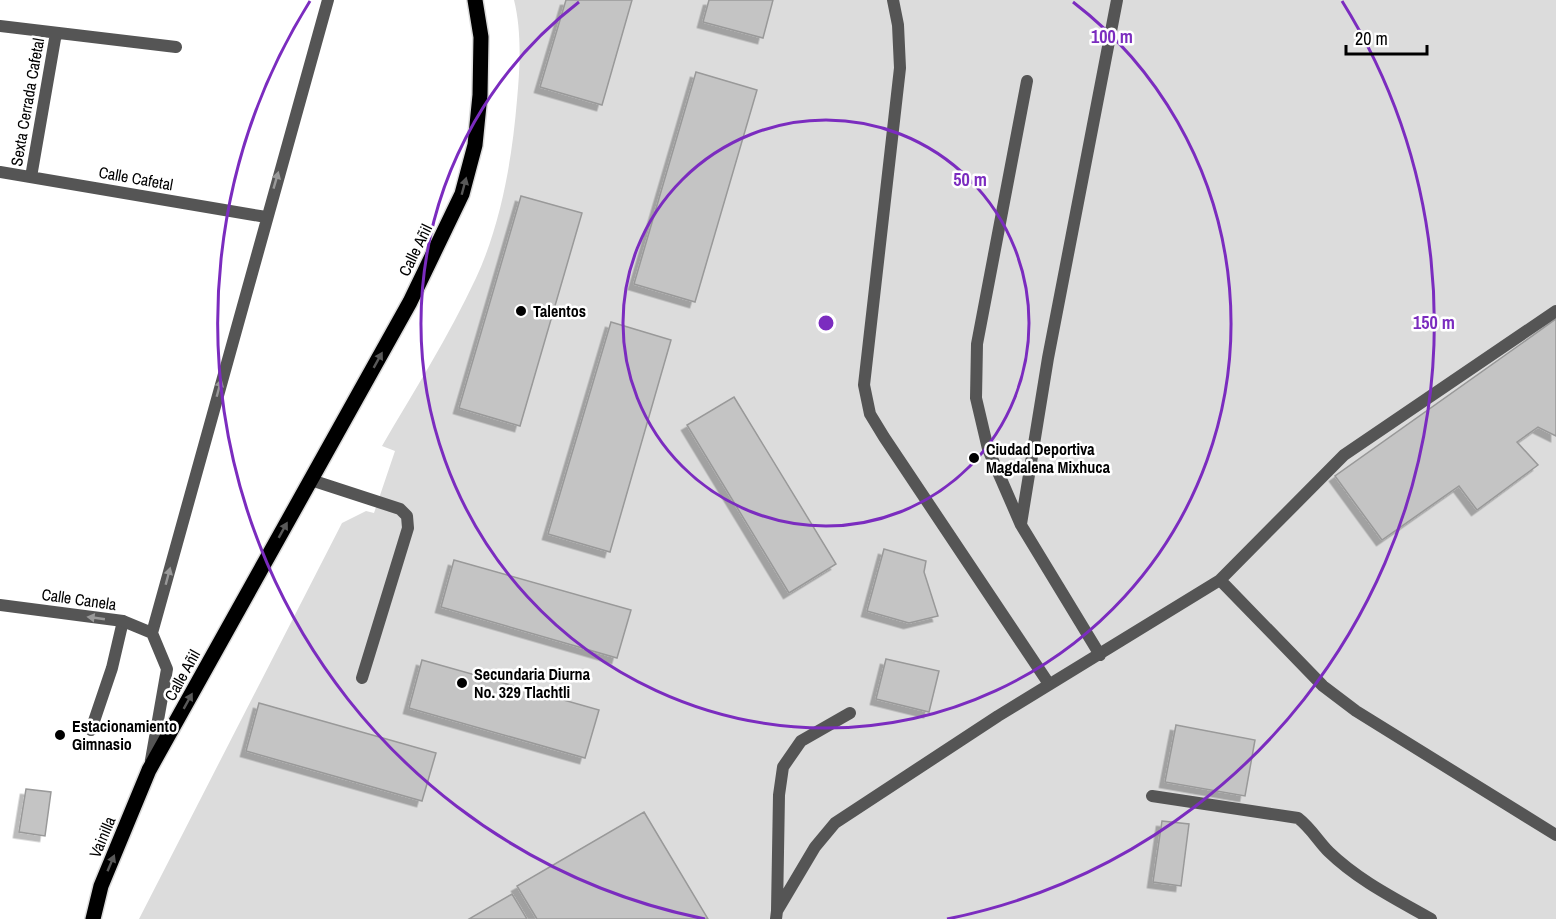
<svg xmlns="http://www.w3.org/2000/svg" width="1556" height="919" viewBox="0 0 1556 919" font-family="'Archivo Narrow',sans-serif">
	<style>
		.pitch { fill: #dcdcdc }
		.building { fill: #c4c4c4; stroke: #999; stroke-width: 1.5; filter: url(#shadow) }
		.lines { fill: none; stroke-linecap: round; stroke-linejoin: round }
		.primary-casing { stroke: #dbdbdb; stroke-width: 18 }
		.lane { stroke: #555; stroke-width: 12 }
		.street { stroke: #555; stroke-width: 12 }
		.primary { stroke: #000; stroke-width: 15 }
		.oneway { fill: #999 }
		.oneway2 { fill: #595959 }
		.ring { fill: none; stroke: #7b2cbf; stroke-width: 3 }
		.poi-dot { fill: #000; stroke: #fff; stroke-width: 2 }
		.labels { text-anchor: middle; stroke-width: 5; stroke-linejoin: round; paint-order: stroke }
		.street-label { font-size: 16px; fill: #000; stroke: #fff }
		.poi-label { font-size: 16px; font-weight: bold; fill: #000; stroke: #fff; text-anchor: start }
		.centre { fill: #7b2cbf; stroke: #fff; stroke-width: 3 }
		.ring-label { font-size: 18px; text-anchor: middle; font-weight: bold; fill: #7b2cbf; stroke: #fff; stroke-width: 5; stroke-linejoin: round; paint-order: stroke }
	</style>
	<defs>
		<filter id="shadow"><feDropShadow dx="-5.5" dy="5.5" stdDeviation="0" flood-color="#0004"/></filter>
	</defs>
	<rect width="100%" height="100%" fill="#fff"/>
	<!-- pitch -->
	<path class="pitch" d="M514,0H1556V919H139L342,523L366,511L374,513L395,451L382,446C414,391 449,336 476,278C501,224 512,160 517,100C520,68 522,32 514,0Z"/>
	<!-- building -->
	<path class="building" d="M566,0H632L602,105L540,87Z
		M709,0H773L763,38L703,22Z
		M696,72L757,90L695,302L634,284Z
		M521,196L582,213L520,426L459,408Z
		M1556,319V436L1538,427L1517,442L1538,465L1477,510L1459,486L1382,540L1335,476Z
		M611,322L671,340L610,552L548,534Z
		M734,397L836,564L789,593L687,425Z
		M884,549L926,561L924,572L938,616L909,623L867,611Z
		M454,560L631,610L617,658L441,607Z
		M886,659L939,671L929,712L876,699Z
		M422,660L599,710L585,758L409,708Z
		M259,703L436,753L422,801L246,751Z
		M1176,725L1255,740L1245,796L1165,782Z
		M26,789L51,792L45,836L19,832Z
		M644,812L708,919H537L517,886Z
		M1162,821L1189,824L1181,886L1153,882Z
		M512,894L527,919H469Z"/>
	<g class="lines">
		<!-- primary casing -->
		<g class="primary-casing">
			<path id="primary" d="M93,919L101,886L149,770L410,302L462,194L475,145L480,95L481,37L475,0"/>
		</g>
		<!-- lane -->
		<path class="lane" d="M893,0L898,25L900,68L864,385L870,414L884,437L1049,684
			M1027,81L977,344L976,398L988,449L1021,525L1100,655
			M311,480L400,509L407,516L408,528L362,678
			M1021,524L1048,358L1117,0
			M1220,580L1323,686L1356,711L1556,835
			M91,730L112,668L123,621
			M1152,796L1298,818C1311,828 1318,841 1329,852C1359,881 1396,899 1431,919
			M777,910L779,795L783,767L801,741L850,713
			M776,919L777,911L815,847L835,823L998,716L1220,580L1344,455L1556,311"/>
		<!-- street -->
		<path class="street" d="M0,26L176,47
			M0,172L266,217
			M31,177L56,33
			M0,605L123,621L152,633
			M151,760L167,669L152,633L328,0"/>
		<!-- primary -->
		<use href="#primary" class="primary"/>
	</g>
	<!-- one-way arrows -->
	<defs><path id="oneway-solid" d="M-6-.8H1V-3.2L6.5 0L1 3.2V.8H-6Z" transform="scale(1.5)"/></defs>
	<g class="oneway">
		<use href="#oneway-solid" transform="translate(276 180) rotate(-74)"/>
		<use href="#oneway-solid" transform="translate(219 388) rotate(-75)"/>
		<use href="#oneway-solid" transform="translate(168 576) rotate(-75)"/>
		<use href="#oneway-solid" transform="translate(96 618) rotate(-172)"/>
	</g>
	<g class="oneway2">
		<use href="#oneway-solid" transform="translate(464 186) rotate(-75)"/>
		<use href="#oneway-solid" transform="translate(378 360) rotate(-61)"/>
		<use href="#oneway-solid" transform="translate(283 530) rotate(-61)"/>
		<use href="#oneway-solid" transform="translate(188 701) rotate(-61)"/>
		<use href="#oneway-solid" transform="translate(111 863) rotate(-67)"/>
	</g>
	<!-- distance rings -->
	<g class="ring">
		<circle cx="826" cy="323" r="203"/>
		<path d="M1073 2A405 405 0 1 1 579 2"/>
		<path d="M705 919A608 608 0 0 1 310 1M1342 1A608 608 0 0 1 947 919"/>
	</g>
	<!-- markers -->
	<g class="poi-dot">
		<circle cx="521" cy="311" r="6"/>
		<circle cx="974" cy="458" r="6"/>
		<circle cx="462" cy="683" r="6"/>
		<circle cx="60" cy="735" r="6"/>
	</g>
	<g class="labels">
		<!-- street labels -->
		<g class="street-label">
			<text transform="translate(27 102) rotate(-80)" y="6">Sexta Cerrada Cafetal</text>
			<text transform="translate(136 178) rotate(10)" y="6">Calle Cafetal</text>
			<text transform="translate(415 250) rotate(-64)" y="6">Calle Añil</text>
			<text transform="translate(79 599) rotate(8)" y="6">Calle Canela</text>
			<text transform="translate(182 675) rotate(-61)" y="6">Calle Añil</text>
			<text transform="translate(102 837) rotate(-67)" y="6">Vainilla</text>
		</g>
		<!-- poi labels -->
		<g class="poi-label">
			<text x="533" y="317">Talentos</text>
			<text x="986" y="455">Ciudad Deportiva<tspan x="986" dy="18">Magdalena Mixhuca</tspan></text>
			<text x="474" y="680">Secundaria Diurna<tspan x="474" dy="18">No. 329 Tlachtli</tspan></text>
			<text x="72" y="732">Estacionamiento<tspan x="72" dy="18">Gimnasio</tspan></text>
		</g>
	</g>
	<circle cx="826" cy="323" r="9" class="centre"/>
	<g class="ring-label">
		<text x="1112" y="43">100 m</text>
		<text x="970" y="186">50 m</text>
		<text x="1434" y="329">150 m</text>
	</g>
	<!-- scale -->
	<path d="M1346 45v9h81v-9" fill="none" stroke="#000000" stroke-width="3"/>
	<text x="1355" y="45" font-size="18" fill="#000000" stroke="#ffffff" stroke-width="4.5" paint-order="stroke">20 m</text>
</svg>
